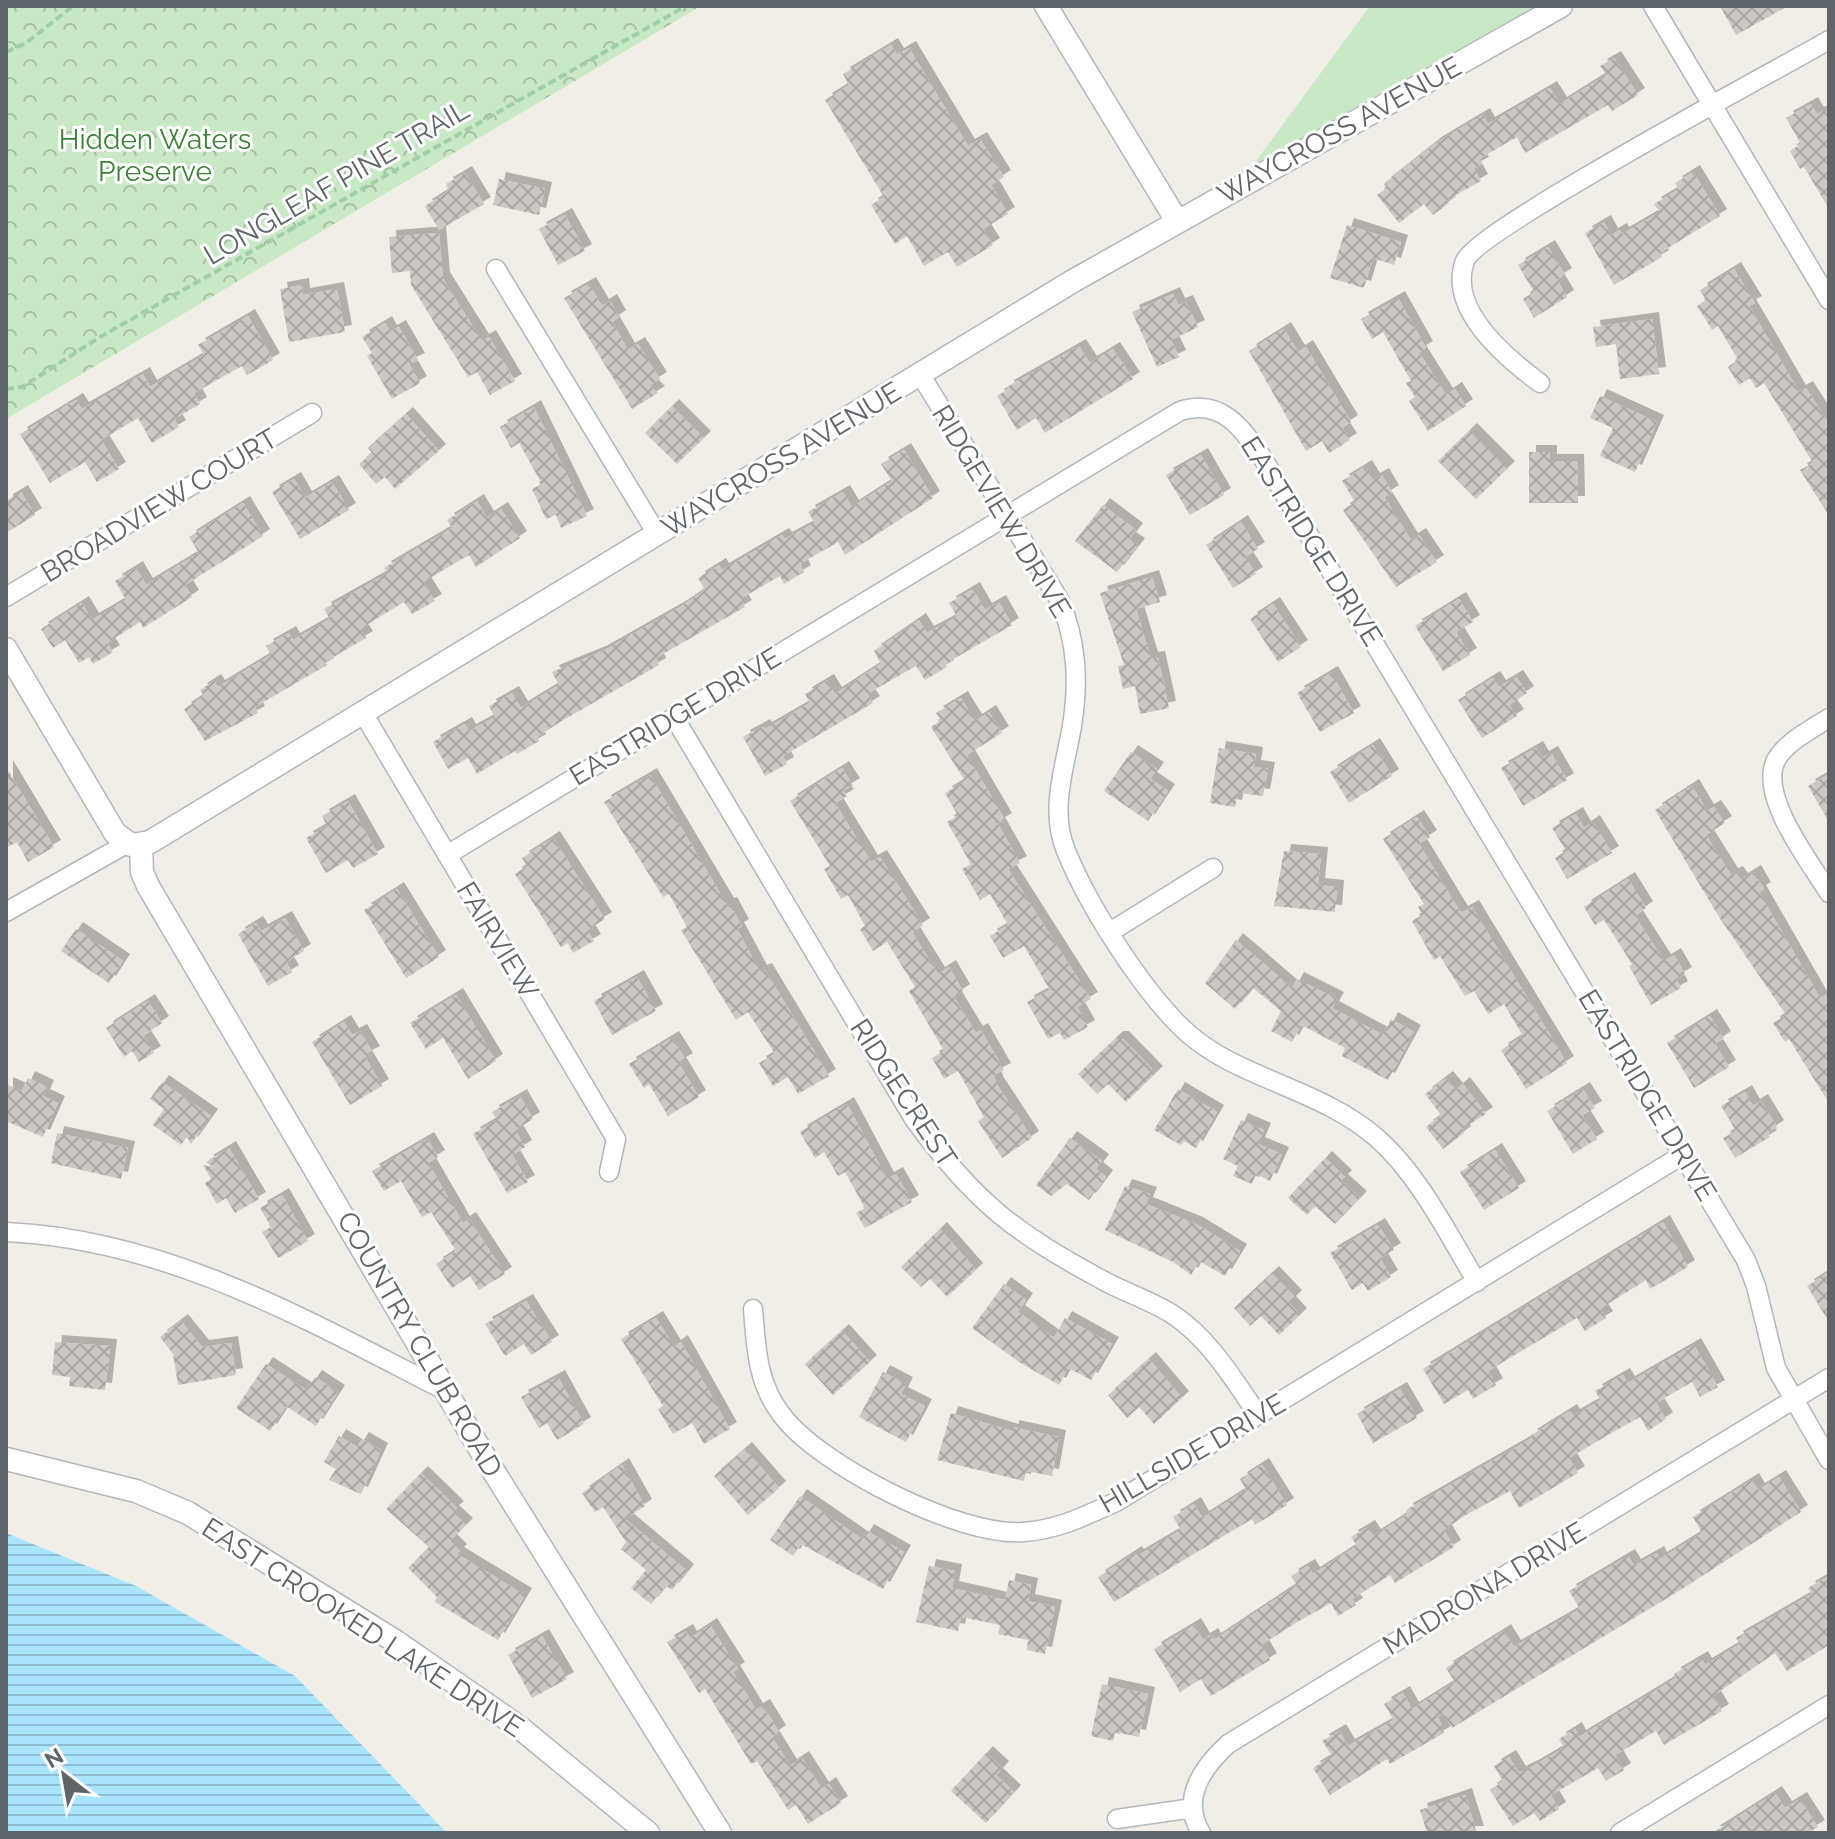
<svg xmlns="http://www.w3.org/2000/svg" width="1835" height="1839" viewBox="0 0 1835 1839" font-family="Raleway,sans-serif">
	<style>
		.green { fill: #c9e8c5 }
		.park { fill: url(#park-crowns) }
		.water { fill: url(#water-rules) }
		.building { fill: url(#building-cross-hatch); filter: url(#shadow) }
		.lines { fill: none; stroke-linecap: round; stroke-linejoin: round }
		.minor-casing { stroke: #b3b6ba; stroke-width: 21 }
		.tertiary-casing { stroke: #b3b6ba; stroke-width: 25 }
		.path { stroke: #a0cea7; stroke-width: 4; stroke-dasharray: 8 4; stroke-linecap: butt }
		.minor { stroke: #fff; stroke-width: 18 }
		.tertiary { stroke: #fff; stroke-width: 22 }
		.labels { text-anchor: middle; stroke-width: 6; stroke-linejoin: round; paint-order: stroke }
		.street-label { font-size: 28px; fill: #5f6468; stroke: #fff }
		.park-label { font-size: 28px; fill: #3a8233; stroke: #fff }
	</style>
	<defs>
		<pattern id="park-crowns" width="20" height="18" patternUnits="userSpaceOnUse" patternTransform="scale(2)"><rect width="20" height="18" fill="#c9e8c5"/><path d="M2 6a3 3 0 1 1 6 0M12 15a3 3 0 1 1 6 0" fill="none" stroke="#a6c0a4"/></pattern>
		<pattern id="water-rules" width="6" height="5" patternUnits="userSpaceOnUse" patternTransform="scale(2)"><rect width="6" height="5" fill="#aae5ff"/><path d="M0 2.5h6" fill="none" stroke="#8ebdd2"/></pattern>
		<pattern id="building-cross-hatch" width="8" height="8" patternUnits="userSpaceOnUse" patternTransform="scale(2)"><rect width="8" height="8" fill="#ccc9c5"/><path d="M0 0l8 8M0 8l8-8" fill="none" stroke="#a9a7a4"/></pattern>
		<filter id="shadow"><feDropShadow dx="7" dy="-7" stdDeviation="0" flood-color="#0004"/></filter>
	</defs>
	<rect width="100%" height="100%" fill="#f1eee8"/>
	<!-- green -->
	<path class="green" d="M1370,6H1537L1253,165Z"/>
	<!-- park -->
	<path class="park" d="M6,6H701L6,419Z"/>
	<!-- water -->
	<path class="water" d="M6,1533L136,1586L295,1676L447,1833H6Z"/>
	<!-- building -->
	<path class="building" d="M1720,6H1788L1736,35Z
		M891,45L897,55L909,48L968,146L980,139L1004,177L991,185L1008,214L983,229L993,245L957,267L948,252L924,266L907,236L895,244L871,205L884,197L825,100L849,85L843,74Z
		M1614,58L1638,95L1612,111L1608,105L1525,153L1517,137L1479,159L1482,164L1474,168L1481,181L1447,200L1449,203L1433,215L1424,204L1399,223L1377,195L1387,188L1384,184L1436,143L1483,115L1488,124L1550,88L1560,104L1606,75L1600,66Z
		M1811,104L1817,114L1829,108V209L1804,167L1800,169L1790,151L1801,144L1786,118Z
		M1693,172L1720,216L1660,253L1662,257L1614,285L1585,233L1604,222L1611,235L1620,230L1622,234L1660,212L1654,204L1679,189L1675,183Z
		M465,173L484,204L439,230L425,206L449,191L446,184Z
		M499,179L545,189L539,215L493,205Z
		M565,215L585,251L558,265L539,229Z
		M1347,225L1401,242L1394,265L1373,258L1364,288L1330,278Z
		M439,233L443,279L482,341L489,337L515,381L490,395L477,372L468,377L411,285L410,271L392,273L389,237Z
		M1548,247L1565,275L1557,280L1567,297L1534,318L1523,299L1534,292L1518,265Z
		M1734,269L1755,303L1749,306L1799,392L1806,388L1829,424V516L1800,470L1813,463L1764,383L1756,388L1750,378L1739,385L1728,367L1738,360L1718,326L1712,330L1697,306L1706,300L1700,290Z
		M589,284L602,306L610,301L619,317L612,322L628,350L638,344L660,379L650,385L658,393L632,409L564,298Z
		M302,285L303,295L337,289L345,332L289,342L280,289Z
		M1173,294L1178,305L1186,302L1198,327L1171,340L1179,357L1157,367L1132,312Z
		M1398,298L1426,348L1419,352L1446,395L1455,389L1466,406L1428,431L1409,401L1415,397L1406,383L1411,381L1383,332L1372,339L1361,319Z
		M248,316L273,360L247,375L242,366L194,393L200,404L174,419L179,427L152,443L138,418L101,440L119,469L97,482L85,462L50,483L20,434L76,400L82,409L143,374L150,387L204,355L198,345Z
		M1652,319L1659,374L1620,379L1616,344L1596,347L1593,327Z
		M385,323L390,332L399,327L418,360L409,364L420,383L392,399L367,356L372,353L362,337Z
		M1284,329L1298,352L1306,347L1351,422L1342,428L1350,440L1329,453L1322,441L1306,451L1249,351Z
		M1079,346L1090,363L1113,349L1133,379L1045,433L1036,418L1017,430L997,396L1008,389L1007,387Z
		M1600,396L1657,422L1635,472L1600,456L1613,428L1590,418Z
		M672,406L704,438L677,464L645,433Z
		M534,407L587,516L561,528L556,515L546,519L532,489L542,484L519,443L511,448L500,427Z
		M406,414L439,451L395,489L385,477L376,484L359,464L372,453L368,448Z
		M1470,430L1508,468L1476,499L1438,461Z
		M904,450L933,498L845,555L838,542L800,564L804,572L784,584L780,576L740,599L745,607L656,658L659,665L560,722L537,737L539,741L517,754L515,751L477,774L468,758L448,769L433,742L465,724L469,731L495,717L489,706L512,693L521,708L559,685L552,672L601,652L682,606L705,590L698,578L719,565L722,570L782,535L785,539L815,523L808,512L843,492L852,507L892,481L881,464Z
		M1529,452H1550V461H1577L1578,503H1529Z
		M1201,455L1224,495L1190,515L1166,475Z
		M1365,467L1373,480L1382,475L1392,492L1384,497L1411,540L1419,535L1437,562L1396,587L1343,510L1355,502L1342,481Z
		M294,479L305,498L332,482L349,510L300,539L272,492Z
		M21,492L35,515L6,533V501Z
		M477,501L487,518L501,509L520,538L476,567L469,555L423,582L435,601L412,614L404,602L360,629L366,638L325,662L327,665L255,707L258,713L205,741L184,709L204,696L200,690L214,681L218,687L271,655L266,646L289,633L293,640L330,619L324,609L388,573L384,568L452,528L447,520Z
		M243,503L263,536L185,585L192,597L143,628L140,622L107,643L113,652L93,664L89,657L79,663L65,640L53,648L41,629L82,603L92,620L126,600L115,581L136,568L146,585L199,553L189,537Z
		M1103,505L1136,530L1129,539L1138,545L1117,572L1075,541Z
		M1241,522L1258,549L1245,557L1256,574L1233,588L1206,545Z
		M1152,577L1160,602L1136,609L1151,659L1158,658L1169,708L1140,714L1135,686L1123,689L1118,666L1124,665L1100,593Z
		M973,589L985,610L999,602L1012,625L945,664L947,667L925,680L916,666L867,694L873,703L783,756L787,764L765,776L743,737L763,726L765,729L810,703L805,694L827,681L835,694L881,664L874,651L919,620L927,633L957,617L949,603Z
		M1459,599L1473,622L1456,632L1470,655L1443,671L1415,626Z
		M1273,604L1301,647L1278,662L1250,619Z
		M1331,673L1354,713L1320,732L1297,693Z
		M1516,677L1527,693L1509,705L1517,716L1482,738L1458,700L1493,678L1499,687Z
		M961,698L975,721L989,712L1002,733L967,755L1005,820L998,824L1020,863L1008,869L1091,999L1077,1007L1088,1027L1064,1040L1060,1033L1048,1039L1027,1002L1050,990L1024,946L1003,958L990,936L1008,925L990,894L980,900L962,869L971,864L947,822L958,816L945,793L965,781L931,727L941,720L936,713Z
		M1373,745L1392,776L1349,803L1330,772Z
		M1219,748L1256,754L1254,767L1268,769L1263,796L1238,793L1235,807L1210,803Z
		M1536,748L1542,758L1551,753L1567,780L1523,806L1501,768Z
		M1131,752L1157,769L1150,779L1168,791L1148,821L1104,791Z
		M6,767L54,847L28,862L17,842L6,848Z
		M842,768L853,785L843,791L847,796L835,803L871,862L880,857L923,925L912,932L938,974L949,967L963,991L954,997L976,1033L981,1030L1004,1070L994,1075L996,1083L1032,1138L1002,1158L978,1121L984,1117L958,1071L944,1079L932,1058L944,1051L909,991L915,987L887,942L873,951L860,929L865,926L848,895L841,899L824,869L830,866L790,801Z
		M1829,774V822L1808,786Z
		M650,775L727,905L730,904L742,926L737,929L760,972L765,970L829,1076L798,1094L788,1077L773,1086L759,1063L775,1054L748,1012L736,1020L681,930L687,927L669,894L663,897L604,802Z
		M1692,786L1707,811L1714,807L1725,823L1706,835L1731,875L1736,873L1741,880L1754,872L1764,889L1759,892L1820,998L1829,993V1103L1789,1039L1785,1042L1773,1023L1786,1015L1719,917L1655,810Z
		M348,801L378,854L353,868L348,860L326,873L306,838L327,826L322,816Z
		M1576,814L1584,828L1593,822L1612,853L1567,879L1555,858L1566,851L1552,828Z
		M1417,817L1430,837L1419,844L1461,913L1472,907L1567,1063L1526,1089L1501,1050L1523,1036L1504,1004L1488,1014L1474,991L1465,996L1440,956L1434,960L1412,921L1422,915L1418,907L1424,904L1383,839Z
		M553,838L605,919L587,930L594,941L573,953L568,943L561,947L515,874L527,866L522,858Z
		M1284,851L1321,854L1318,885L1337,887L1335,912L1274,906Z
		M1628,879L1646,908L1635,916L1664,961L1674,955L1685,974L1676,979L1681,988L1651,1005L1629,966L1632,964L1604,920L1595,925L1584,907Z
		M397,889L439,957L406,978L364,910Z
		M285,918L304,951L286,962L292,972L268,986L238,934L256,923L261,931Z
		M76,929L123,961L109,983L61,951Z
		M1236,940L1292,988L1297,979L1337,999L1332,1008L1383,1035L1391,1019L1414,1032L1388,1080L1342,1056L1345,1048L1301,1025L1292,1042L1271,1031L1281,1011L1253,988L1235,1009L1205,983Z
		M637,977L656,1011L612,1035L594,1001Z
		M456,995L496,1061L468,1079L443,1038L426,1049L410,1023Z
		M148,1001L162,1023L143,1036L154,1053L139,1062L132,1051L124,1057L106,1028Z
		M1710,1016L1724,1038L1715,1044L1729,1067L1694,1088L1667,1043Z
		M344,1022L352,1035L360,1031L373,1053L365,1057L382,1086L350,1105L312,1042Z
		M672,1038L686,1060L679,1064L699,1097L668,1116L649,1084L644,1088L629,1064Z
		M1116,1038H1122L1156,1073L1126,1102L1108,1084L1097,1094L1078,1074Z
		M28,1078L47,1087L43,1096L58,1103L43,1137L6,1121V1084L22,1091Z
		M1446,1078L1456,1090L1463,1084L1486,1114L1462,1129L1464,1133L1443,1149L1426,1127L1441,1115L1425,1094Z
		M162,1082L211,1116L191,1144L187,1137L181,1145L153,1125L164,1109L150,1099Z
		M1178,1089L1217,1112L1196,1148L1184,1141L1181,1145L1154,1130Z
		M1583,1089L1595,1108L1582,1115L1597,1139L1573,1154L1547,1111Z
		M1745,1092L1753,1106L1761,1101L1777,1127L1768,1133L1770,1137L1735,1158L1723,1138L1736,1131L1721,1106Z
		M520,1096L533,1119L515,1130L525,1147L512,1155L528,1182L507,1193L473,1134L497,1120L492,1112Z
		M847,1104L887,1179L896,1174L912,1202L865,1228L856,1213L865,1208L845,1172L838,1176L824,1152L815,1158L800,1132Z
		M1241,1120L1264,1130L1258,1144L1282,1154L1270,1181L1256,1174L1252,1184L1233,1176L1238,1166L1223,1159Z
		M57,1133L128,1148L121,1179L51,1163Z
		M1070,1138L1102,1161L1096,1169L1106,1177L1089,1200L1067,1184L1051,1196L1036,1185Z
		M427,1139L438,1157L428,1163L463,1223L469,1219L505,1274L479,1290L470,1276L452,1288L436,1264L456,1251L431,1212L422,1217L401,1181L384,1191L372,1171Z
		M229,1148L259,1199L235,1213L226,1198L217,1204L205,1183L211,1179L203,1165L213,1167L206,1162Z
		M1495,1150L1519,1188L1484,1210L1460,1172Z
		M1325,1158L1345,1177L1341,1181L1360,1198L1335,1224L1315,1206L1307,1215L1288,1198Z
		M1125,1186L1150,1194L1146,1204L1196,1224L1240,1251L1225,1276L1199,1261L1191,1275L1173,1262L1105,1230Z
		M282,1195L308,1241L278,1258L262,1232L271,1227L260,1208Z
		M1663,1222L1688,1267L1650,1289L1646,1280L1600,1309L1606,1318L1585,1331L1577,1318L1488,1371L1496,1385L1473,1399L1468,1390L1444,1404L1423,1369Z
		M1378,1225L1394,1250L1380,1258L1391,1277L1368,1291L1363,1283L1352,1290L1330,1253Z
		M940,1229L976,1270L947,1297L930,1279L921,1287L901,1267Z
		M1829,1272V1322L1807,1286Z
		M1272,1273L1295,1297L1289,1303L1300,1315L1279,1335L1261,1316L1250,1326L1234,1308Z
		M1004,1284L1026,1300L1018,1312L1054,1338L1065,1318L1112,1344L1091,1380L1068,1368L1059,1385L1019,1362L972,1328Z
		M526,1301L552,1342L531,1355L524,1344L505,1356L485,1324Z
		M656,1318L674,1347L681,1342L730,1429L704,1444L692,1423L673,1434L658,1409L663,1406L621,1339Z
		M181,1321L202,1347L231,1343L236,1375L178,1385L173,1354L160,1337Z
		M842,1331L870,1362L833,1395L805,1364Z
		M55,1342L110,1346L105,1390L69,1386L70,1377L52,1375Z
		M1694,1345L1718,1387L1700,1397L1692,1382L1656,1403L1666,1419L1648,1431L1640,1417L1608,1435L1569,1458L1578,1473L1519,1508L1510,1491L1464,1516L1444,1530L1454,1547L1395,1583L1390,1575L1352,1599L1356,1605L1338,1616L1331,1603L1299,1621L1261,1645L1270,1660L1211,1696L1201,1679L1180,1692L1154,1649L1194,1625L1203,1640L1211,1635L1214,1640L1297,1585L1291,1576L1308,1566L1313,1574L1357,1546L1351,1537L1368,1527L1374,1536L1408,1514L1406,1510L1532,1438L1530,1436L1570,1411L1573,1416L1601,1400L1595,1391L1623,1375L1628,1383Z
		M1149,1359L1182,1398L1154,1424L1139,1407L1127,1418L1108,1395Z
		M266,1364L306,1390L315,1377L338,1392L316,1426L286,1406L270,1431L236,1408Z
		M883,1372L906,1384L901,1394L925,1406L906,1442L859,1417Z
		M558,1377L584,1424L557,1440L547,1423L539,1428L521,1397Z
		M1400,1389L1417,1418L1373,1443L1357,1414Z
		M951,1413L1012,1431V1427L1059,1437L1052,1476L1026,1471L1024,1481L937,1460Z
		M339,1436L357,1447L362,1439L381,1450L361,1494L329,1480L336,1469L324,1462Z
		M745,1449L779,1488L748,1515L714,1476Z
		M622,1465L645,1506L625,1519L687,1571L672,1590L666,1586L651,1604L631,1588L646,1570L621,1549L626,1542L603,1507L595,1512L582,1493Z
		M1262,1465L1287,1505L1255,1525L1252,1519L1114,1602L1098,1577L1135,1553L1137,1556L1181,1530L1173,1517L1194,1504L1202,1518L1246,1490L1240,1479Z
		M421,1473L457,1508L452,1512L466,1525L450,1541L460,1551L457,1554L525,1595L498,1640L435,1602L437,1597L408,1568L429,1547L386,1509Z
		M1779,1477L1801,1512L1679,1591L1452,1728L1443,1714L1438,1716L1444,1733L1390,1764L1387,1759L1330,1795L1313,1768L1332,1756L1322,1741L1339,1731L1348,1746L1394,1720L1384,1704L1403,1693L1412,1709L1455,1682L1446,1668L1504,1631L1514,1647L1580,1609L1569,1591L1628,1556L1634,1566L1657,1553L1660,1559L1702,1533L1693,1517L1752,1480L1758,1490Z
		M800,1496L862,1539L867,1531L904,1552L883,1589L801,1544L793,1556L770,1540Z
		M929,1566L955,1571L952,1588L1005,1600L1009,1580L1031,1585L1028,1601L1055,1607L1045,1654L1027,1650L1028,1640L998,1634L1000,1625L961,1617L958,1631L916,1622Z
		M1829,1576V1645L1787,1671L1775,1653L1713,1696L1722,1711L1664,1745L1656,1731L1615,1755L1624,1770L1606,1781L1598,1768L1551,1795L1559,1809L1540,1821L1534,1813L1513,1826L1490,1790L1503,1781L1494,1766L1509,1757L1519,1773L1533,1766L1564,1748L1559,1739L1575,1729L1579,1737L1676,1678L1674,1674L1701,1658L1705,1665L1740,1644L1736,1638L1812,1594L1808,1588Z
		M710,1625L738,1669L733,1672L756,1710L763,1706L779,1732L772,1737L790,1766L802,1758L822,1789L829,1784L841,1803L808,1824L796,1805L788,1810L757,1761L751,1764L705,1689L699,1693L667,1642L686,1631L690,1638Z
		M542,1636L567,1679L532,1698L508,1655Z
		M1102,1684L1148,1694L1139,1737L1115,1732L1113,1741L1091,1736Z
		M986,1753L1002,1768L996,1775L1014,1792L986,1823L951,1791Z
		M1775,1793L1785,1808L1800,1799L1818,1827L1808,1833H1712Z
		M1465,1795L1477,1833H1427L1420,1810Z"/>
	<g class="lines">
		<!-- minor casing -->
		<g class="minor-casing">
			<path id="minor" d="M1653,6L1829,300
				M496,269L657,534
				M920,374L1060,601C1077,642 1079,682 1072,726C1065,767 1049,810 1066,851C1088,905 1140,987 1182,1028C1201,1046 1225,1060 1248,1070C1293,1091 1339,1105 1377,1138C1419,1175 1448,1234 1477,1282
				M1540,383C1506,358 1447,309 1465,261C1477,230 1779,69 1829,40
				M6,597L312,413
				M363,713L616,1139L609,1172
				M674,717L914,1119C975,1203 1015,1233 1106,1282C1127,1293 1151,1301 1172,1314C1209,1338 1234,1380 1258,1415
				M1829,718C1812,729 1786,742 1776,760C1758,796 1810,862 1829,893
				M447,855L1180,411C1221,398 1241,427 1262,457L1746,1260L1756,1286L1776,1368L1829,1460
				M6,912L128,843
				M1110,932L1213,868
				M6,1232C166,1239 307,1320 446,1391
				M753,1309C756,1346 757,1383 781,1414C818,1465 960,1537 1023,1532C1057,1530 1085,1516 1116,1502L1684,1154
				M1117,1819L1193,1808
				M1201,1833C1180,1798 1203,1767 1228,1744L1829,1378
				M1620,1833L1829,1705"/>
		</g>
		<!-- tertiary casing -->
		<g class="tertiary-casing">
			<path id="tertiary" d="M1046,6L1177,221
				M6,649L115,833L131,845L150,842L1073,281L1561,6
				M141,845L142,872L148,886L484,1456L720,1833
				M6,1459L136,1491L188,1513L395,1641L519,1727L648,1833"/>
		</g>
		<!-- path -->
		<path class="path" d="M6,52L26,43L73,6
			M6,389L22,387L100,337L686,6"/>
		<!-- minor -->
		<use href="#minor" class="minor"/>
		<!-- tertiary -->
		<use href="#tertiary" class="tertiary"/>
	</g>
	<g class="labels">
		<!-- street labels -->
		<g class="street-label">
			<text transform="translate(1339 130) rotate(-29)" y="10">WAYCROSS AVENUE</text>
			<text transform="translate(336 182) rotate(-30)" y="10">LONGLEAF PINE TRAIL</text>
			<text transform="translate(781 459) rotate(-31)" y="10">WAYCROSS AVENUE</text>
			<text transform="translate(159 505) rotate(-31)" y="10">BROADVIEW COURT</text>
			<text transform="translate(1002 511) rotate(59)" y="10">RIDGEVIEW DRIVE</text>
			<text transform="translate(1312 541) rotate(58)" y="10">EASTRIDGE DRIVE</text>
			<text transform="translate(675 716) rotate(-31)" y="10">EASTRIDGE DRIVE</text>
			<text transform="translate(498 940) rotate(59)" y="10">FAIRVIEW</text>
			<text transform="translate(904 1093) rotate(57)" y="10">RIDGECREST</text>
			<text transform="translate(1648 1095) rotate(59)" y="10">EASTRIDGE DRIVE</text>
			<text transform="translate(420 1344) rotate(60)" y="10">COUNTRY CLUB ROAD</text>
			<text transform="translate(1192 1453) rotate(-30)" y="10">HILLSIDE DRIVE</text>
			<text transform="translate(1484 1588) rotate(-31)" y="10">MADRONA DRIVE</text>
			<text transform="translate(363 1627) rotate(33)" y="10">EAST CROOKED LAKE DRIVE</text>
		</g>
		<!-- park labels -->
		<g class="park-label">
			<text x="155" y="149">Hidden Waters<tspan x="155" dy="32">Preserve</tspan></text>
		</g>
	</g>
	<!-- border -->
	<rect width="1835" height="1839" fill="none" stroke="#5f6468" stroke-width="16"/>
	<!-- north arrow -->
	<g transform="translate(64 1775) rotate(329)" stroke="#ffffff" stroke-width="6" paint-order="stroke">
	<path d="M0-6L14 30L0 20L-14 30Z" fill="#5f6468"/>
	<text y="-12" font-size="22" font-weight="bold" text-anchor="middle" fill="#5f6468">N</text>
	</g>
</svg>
